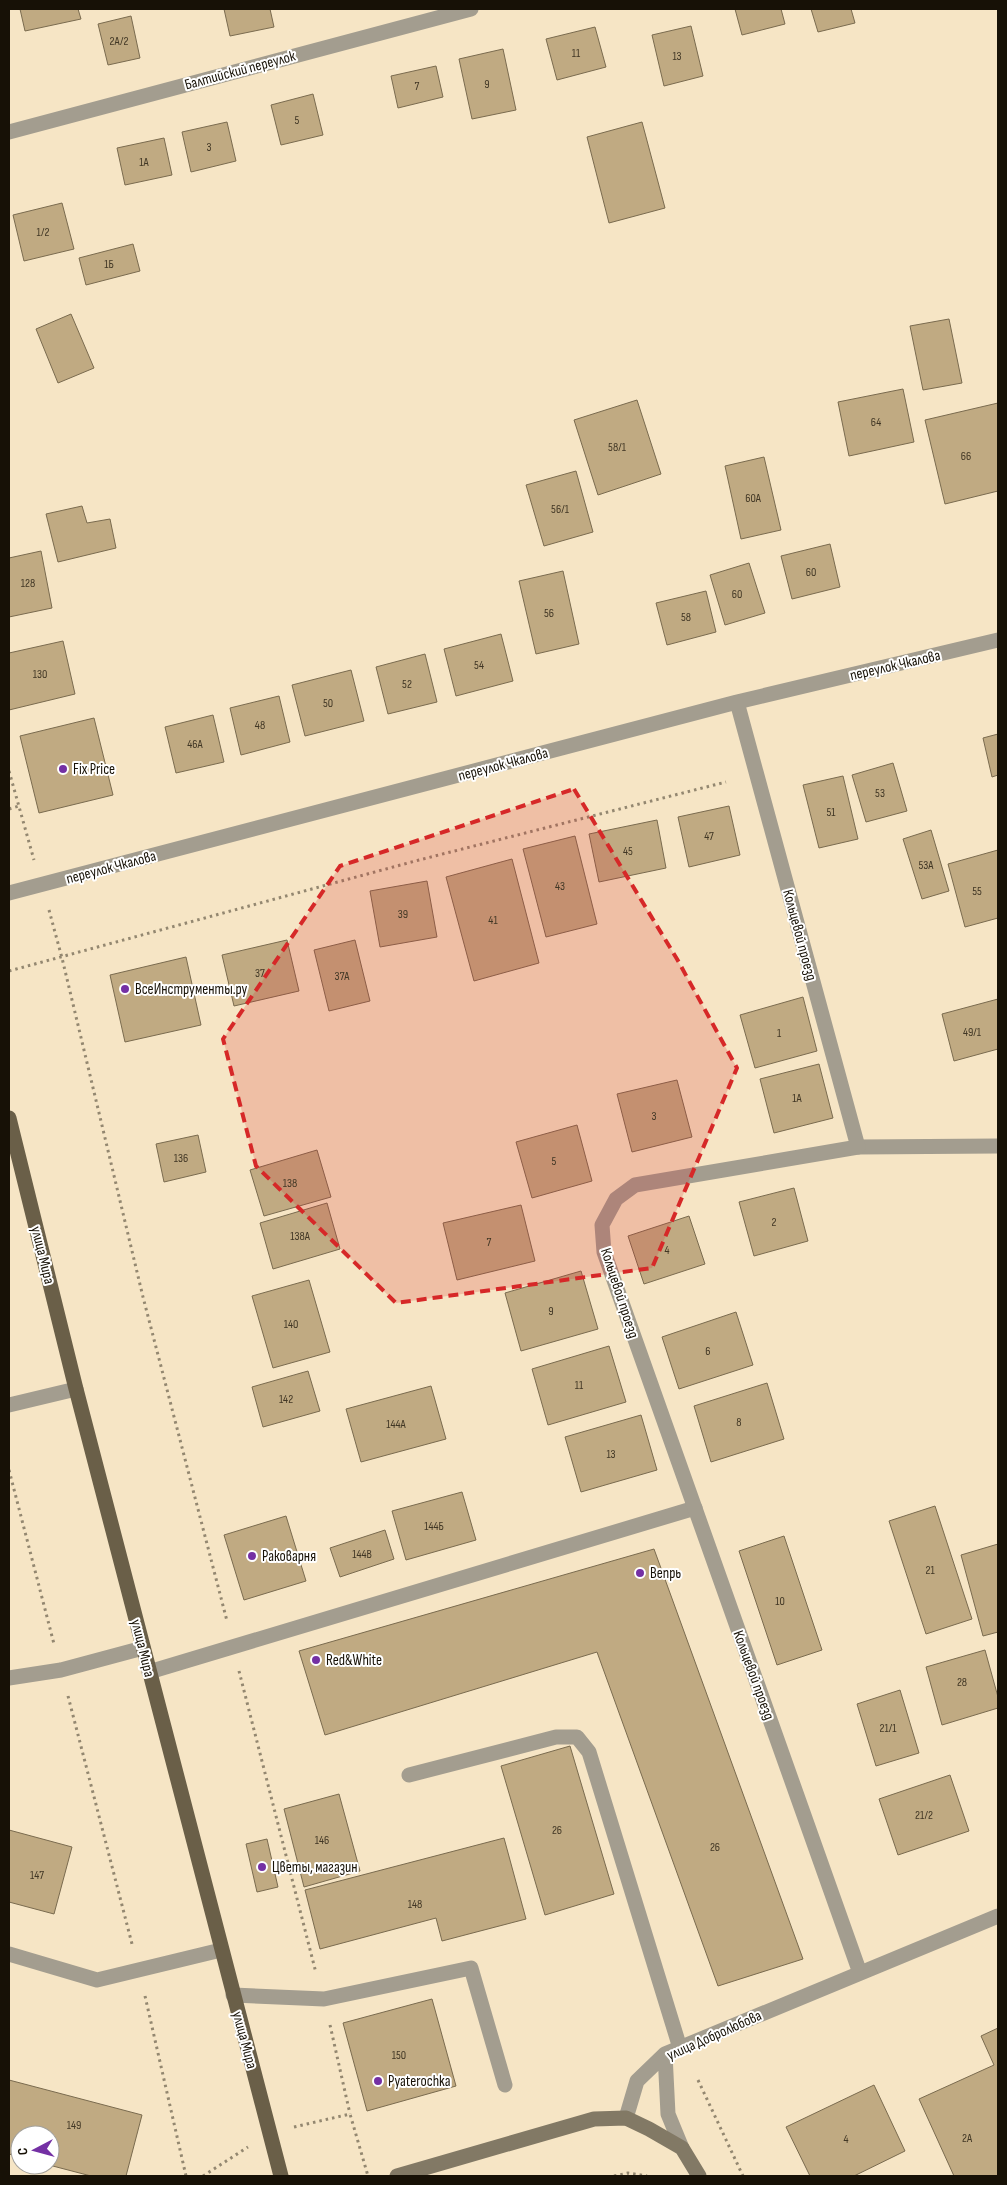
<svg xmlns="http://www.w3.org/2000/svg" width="1007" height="2185" viewBox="0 0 1007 2185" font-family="'Sofia Sans Condensed',sans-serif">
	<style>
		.building { fill: #c0aa82; stroke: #7a6b4f }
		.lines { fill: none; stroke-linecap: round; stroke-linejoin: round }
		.path { stroke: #938770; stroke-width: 3; stroke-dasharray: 2.5 4; stroke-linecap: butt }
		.lane { stroke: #a39d8f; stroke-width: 15 }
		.street { stroke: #a39d8f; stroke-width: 15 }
		.secondary { stroke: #827965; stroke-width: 15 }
		.primary { stroke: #6a5f48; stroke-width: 15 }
		.marked { fill: #d62828; fill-opacity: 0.2; stroke: #d62828; stroke-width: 4; stroke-dasharray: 10 6; stroke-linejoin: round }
		.poi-dot { fill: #7430a4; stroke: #fff; stroke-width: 2 }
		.labels { text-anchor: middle; stroke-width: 4; stroke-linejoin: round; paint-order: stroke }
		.number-label { font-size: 12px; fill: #413725 }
		.street-label { font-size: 15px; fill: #171106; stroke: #fff }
		.poi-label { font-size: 15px; fill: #171106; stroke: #fff; text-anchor: start }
	</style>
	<rect width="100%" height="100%" fill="#f6e5c5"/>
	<!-- building -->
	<path class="building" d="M20,9H78L81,19L25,31Z
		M224,9H270L274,27L230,36Z
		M735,9H781L785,24L742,35Z
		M811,9H851L855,23L818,32Z
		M131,16L140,58L108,65L98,24Z
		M691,26L703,76L664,86L652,35Z
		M595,27L606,67L557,80L546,39Z
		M503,49L516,110L472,119L459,59Z
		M436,66L443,97L398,108L391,76Z
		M313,94L323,135L281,145L271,105Z
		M227,122L236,161L191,172L182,132Z
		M642,122L665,208L609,223L587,137Z
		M164,138L172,175L125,185L117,148Z
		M62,203L74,249L24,261L13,215Z
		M133,244L140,271L86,285L79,258Z
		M71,314L94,368L58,383L36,329Z
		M949,319L962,383L923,390L910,326Z
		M903,389L914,442L849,456L838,402Z
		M637,400L661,474L598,495L574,420Z
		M998,403V491L945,504L925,420Z
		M764,457L781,530L741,539L725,466Z
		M576,471L593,532L544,546L526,485Z
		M82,506L87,523L110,519L116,548L58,562L46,514Z
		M830,544L840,587L792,599L781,556Z
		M41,551L52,608L9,617V558Z
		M749,563L765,613L725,625L710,575Z
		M563,571L579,644L536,654L519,581Z
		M706,591L716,632L667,645L656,603Z
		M501,634L513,681L456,696L444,649Z
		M63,641L75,694L9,710V653Z
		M425,654L437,702L388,714L376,667Z
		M351,670L364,721L305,736L292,685Z
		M279,696L290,742L241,755L230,708Z
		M213,715L224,762L176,773L165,727Z
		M94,718L113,795L39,813L20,736Z
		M998,734V775L992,777L983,738Z
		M893,763L907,811L866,822L852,775Z
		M843,776L858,839L819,848L803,785Z
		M729,806L740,855L689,867L678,817Z
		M657,820L666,868L599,882L589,834Z
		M931,830L949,891L922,899L903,839Z
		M575,836L597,924L546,937L523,849Z
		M998,850V918L965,927L948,864Z
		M512,859L539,963L474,981L446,877Z
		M427,881L437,937L380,947L370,891Z
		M287,940L299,991L234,1006L222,955Z
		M355,940L370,1001L329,1011L314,950Z
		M186,957L201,1025L125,1042L110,975Z
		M803,997L817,1051L755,1068L740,1015Z
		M998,999V1049L954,1061L942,1014Z
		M819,1064L833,1118L774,1133L760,1079Z
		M677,1080L692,1137L632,1152L617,1094Z
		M577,1125L592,1181L532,1198L516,1142Z
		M198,1135L206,1172L164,1182L156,1144Z
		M317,1150L331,1197L264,1216L250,1170Z
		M794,1188L808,1241L754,1256L739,1202Z
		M327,1203L340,1249L273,1269L260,1223Z
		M521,1205L535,1261L457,1280L443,1223Z
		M689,1216L705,1264L644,1284L628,1236Z
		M581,1271L598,1329L521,1351L505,1293Z
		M309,1280L330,1352L273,1368L252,1296Z
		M736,1312L753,1365L679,1389L662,1337Z
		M609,1346L626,1402L548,1425L532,1369Z
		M308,1371L320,1411L263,1427L252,1387Z
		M767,1383L784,1439L711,1462L694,1406Z
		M431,1386L446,1439L361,1462L346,1409Z
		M641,1415L657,1470L581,1492L565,1437Z
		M462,1492L476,1540L406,1560L392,1511Z
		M935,1506L972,1619L926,1634L889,1521Z
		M286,1516L306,1581L244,1600L224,1535Z
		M385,1530L394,1559L340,1577L330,1548Z
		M784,1536L822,1650L777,1665L739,1551Z
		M998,1544V1632L983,1636L961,1555Z
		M654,1549L803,1959L718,1986L597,1652L325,1735L299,1651Z
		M985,1650L998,1697V1708L942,1725L926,1667Z
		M900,1690L919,1753L876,1766L857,1704Z
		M570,1746L614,1894L545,1915L501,1766Z
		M950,1775L969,1831L898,1855L879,1799Z
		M339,1794L360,1871L304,1887L284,1809Z
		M9,1830L72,1847L54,1914L9,1902Z
		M504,1838L526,1919L442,1941L436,1918L320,1949L305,1890Z
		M267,1839L278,1887L257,1892L246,1844Z
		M432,1999L456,2086L367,2111L343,2023Z
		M998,2028V2176H954L919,2099L994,2065L981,2036Z
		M9,2080L142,2115L126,2176H91L49,2165L50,2135H20V2157L9,2154Z
		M874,2085L905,2151L854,2176H810L786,2127Z"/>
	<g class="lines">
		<!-- path -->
		<path class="path" d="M9,771L34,860
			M9,809L19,806
			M49,910L62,958L143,1297L227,1621
			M9,971L419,860L726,782
			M9,1470L54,1644
			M239,1671L316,1973
			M68,1696L132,1944
			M145,1996L186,2176
			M330,2025L350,2114
			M698,2080L743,2176
			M294,2127L350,2114L368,2176
			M203,2176L248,2147
			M614,2176L628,2173L647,2176"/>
		<!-- lane -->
		<path class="lane" d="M858,1147L998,1146
			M9,1405L76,1389
			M149,1672L695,1508
			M9,1678L61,1670L143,1648
			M409,1775L556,1737H577L589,1752L680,2048
			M9,1954L97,1980L221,1950
			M233,1995L324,1999L471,1968L505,2085"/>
		<!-- street -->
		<path class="street" d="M9,132L471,9
			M737,702L858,1147L635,1185L616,1199L602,1225L604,1252L860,1973
			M9,893L737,702L998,640
			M665,2054L668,2114L682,2148
			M626,2118L637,2081L665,2054L998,1916"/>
		<!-- secondary -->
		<path class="secondary" d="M397,2176L594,2119L626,2118L649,2129L682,2148L699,2176"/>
		<!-- primary -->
		<path class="primary" d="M9,1118L76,1389L281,2176"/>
	</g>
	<!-- marked area -->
	<path class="marked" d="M574,789L677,959L737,1068L652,1268L396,1303L256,1166L223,1039L340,866Z"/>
	<!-- markers -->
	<g class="poi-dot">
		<circle cx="63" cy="769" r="5"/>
		<circle cx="125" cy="989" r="5"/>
		<circle cx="252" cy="1556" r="5"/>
		<circle cx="640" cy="1573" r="5"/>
		<circle cx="316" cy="1660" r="5"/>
		<circle cx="262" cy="1867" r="5"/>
		<circle cx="378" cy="2081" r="5"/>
	</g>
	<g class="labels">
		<!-- number labels -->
		<g class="number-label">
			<text x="119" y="45">2А/2</text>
			<text x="576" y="57">11</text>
			<text x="677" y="60">13</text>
			<text x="487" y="88">9</text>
			<text x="417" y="90">7</text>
			<text x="297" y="124">5</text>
			<text x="209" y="151">3</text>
			<text x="144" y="166">1А</text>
			<text x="43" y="236">1/2</text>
			<text x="109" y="268">1Б</text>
			<text x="876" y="426">64</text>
			<text x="617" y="451">58/1</text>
			<text x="966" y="460">66</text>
			<text x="753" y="502">60А</text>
			<text x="560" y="513">56/1</text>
			<text x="811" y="576">60</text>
			<text x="28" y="587">128</text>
			<text x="737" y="598">60</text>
			<text x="549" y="617">56</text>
			<text x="686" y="621">58</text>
			<text x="479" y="669">54</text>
			<text x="40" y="678">130</text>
			<text x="407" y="688">52</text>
			<text x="328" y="707">50</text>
			<text x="260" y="729">48</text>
			<text x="195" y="748">46А</text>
			<text x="880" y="797">53</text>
			<text x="831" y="816">51</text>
			<text x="709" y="840">47</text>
			<text x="628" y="855">45</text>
			<text x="926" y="869">53А</text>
			<text x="560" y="890">43</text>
			<text x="977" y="895">55</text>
			<text x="403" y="918">39</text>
			<text x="493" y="924">41</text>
			<text x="260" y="977">37</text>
			<text x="342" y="980">37А</text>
			<text x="972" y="1036">49/1</text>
			<text x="779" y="1037">1</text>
			<text x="797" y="1102">1А</text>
			<text x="654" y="1120">3</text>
			<text x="181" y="1162">136</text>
			<text x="554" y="1165">5</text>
			<text x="290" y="1187">138</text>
			<text x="774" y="1226">2</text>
			<text x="300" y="1240">138А</text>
			<text x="489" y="1246">7</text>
			<text x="667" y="1254">4</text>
			<text x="551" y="1315">9</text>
			<text x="291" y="1328">140</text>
			<text x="708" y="1355">6</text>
			<text x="579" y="1389">11</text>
			<text x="286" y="1403">142</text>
			<text x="739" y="1426">8</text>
			<text x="396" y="1428">144А</text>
			<text x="611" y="1458">13</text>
			<text x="434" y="1530">144Б</text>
			<text x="362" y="1558">144В</text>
			<text x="930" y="1574">21</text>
			<text x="780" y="1605">10</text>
			<text x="962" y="1686">28</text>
			<text x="888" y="1732">21/1</text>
			<text x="924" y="1819">21/2</text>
			<text x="557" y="1834">26</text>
			<text x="322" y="1844">146</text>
			<text x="715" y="1851">26</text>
			<text x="37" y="1879">147</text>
			<text x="415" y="1908">148</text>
			<text x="399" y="2059">150</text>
			<text x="74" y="2129">149</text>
			<text x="967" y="2142">2А</text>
			<text x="846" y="2143">4</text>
		</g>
		<!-- street labels -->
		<g class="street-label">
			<text transform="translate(240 70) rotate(-15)" y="5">Балтийский переулок</text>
			<text transform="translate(895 665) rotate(-13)" y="5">переулок Чкалова</text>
			<text transform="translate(503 764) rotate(-15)" y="5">переулок Чкалова</text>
			<text transform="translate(111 867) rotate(-15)" y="5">переулок Чкалова</text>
			<text transform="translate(800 935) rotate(75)" y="5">Кольцевой проезд</text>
			<text transform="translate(43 1255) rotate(76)" y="5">улица Мира</text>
			<text transform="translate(620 1293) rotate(72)" y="5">Кольцевой проезд</text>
			<text transform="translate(143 1648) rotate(76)" y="5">улица Мира</text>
			<text transform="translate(754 1675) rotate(70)" y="5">Кольцевой проезд</text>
			<text transform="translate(714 2035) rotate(-24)" y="5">улица Добролюбова</text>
			<text transform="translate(245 2040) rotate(75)" y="5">улица Мира</text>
		</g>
		<!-- poi labels -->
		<g class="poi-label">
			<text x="73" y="774">Fix Price</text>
			<text x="135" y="994">ВсеИнструменты.ру</text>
			<text x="262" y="1561">Раковарня</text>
			<text x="650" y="1578">Вепрь</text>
			<text x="326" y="1665">Red&amp;White</text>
			<text x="272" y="1872">Цветы, магазин</text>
			<text x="388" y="2086">Pyaterochka</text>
		</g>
	</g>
	<!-- border -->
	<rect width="1007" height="2185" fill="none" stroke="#171106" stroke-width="20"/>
	<!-- north arrow -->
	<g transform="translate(35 2150) rotate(264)"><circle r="24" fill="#ffffff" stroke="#a2a09b"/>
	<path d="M0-4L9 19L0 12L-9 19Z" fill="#7430a4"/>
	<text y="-8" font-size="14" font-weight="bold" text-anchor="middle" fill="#171106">С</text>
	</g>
</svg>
